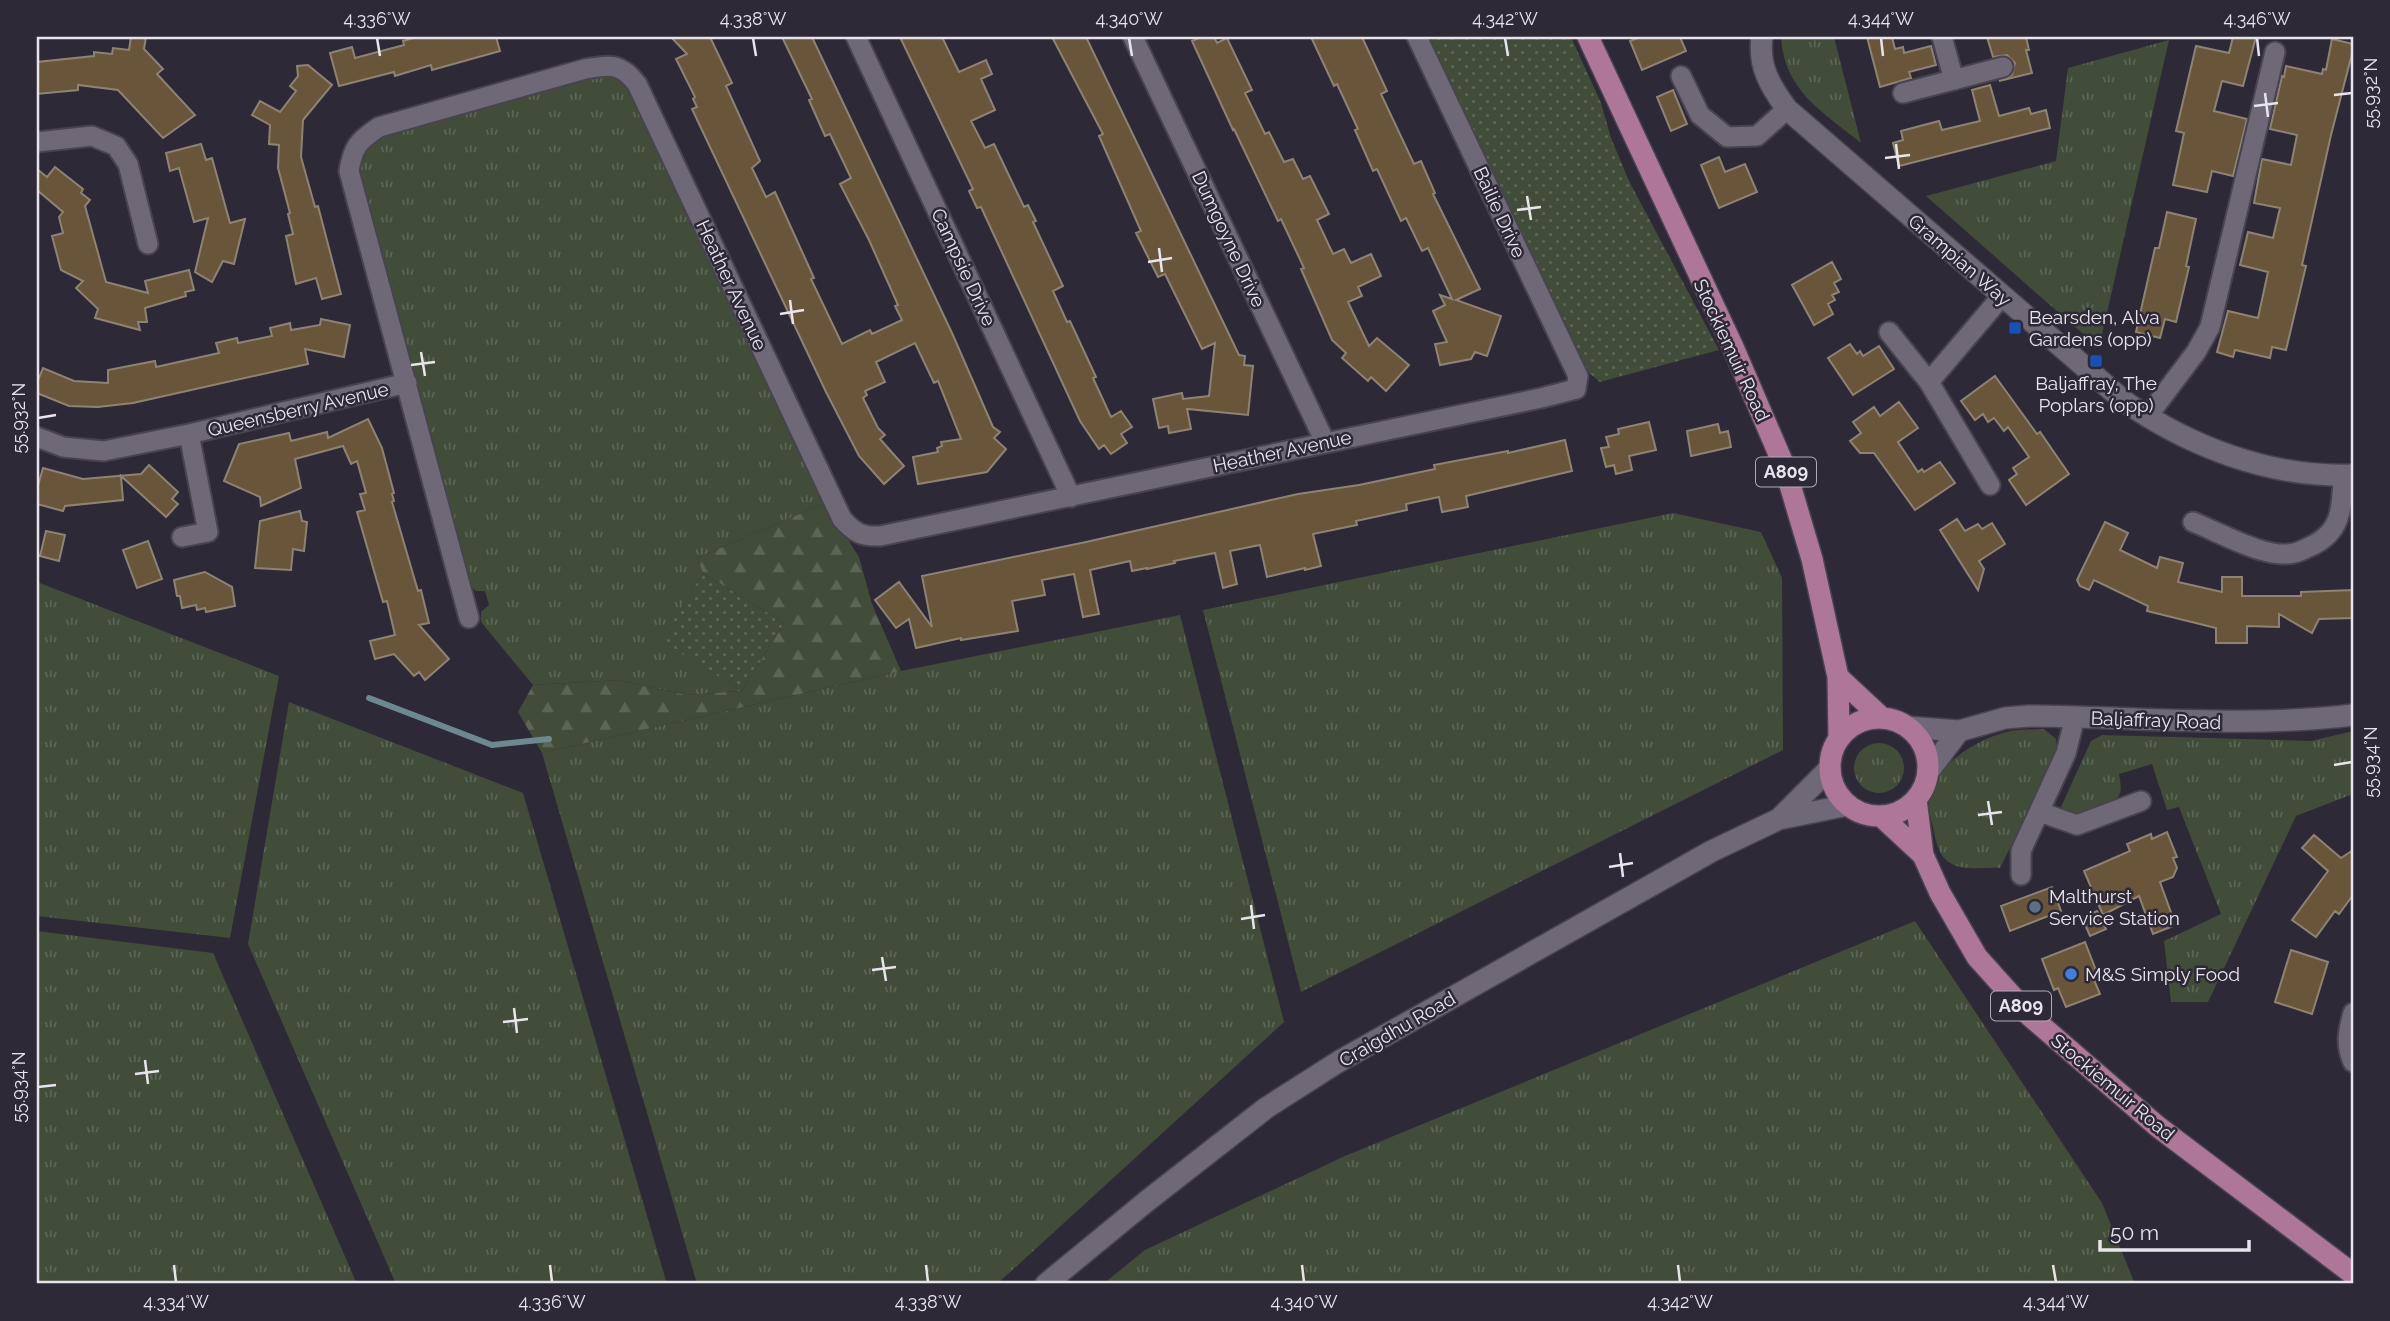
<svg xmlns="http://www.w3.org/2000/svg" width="2390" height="1321" viewBox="0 0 2390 1321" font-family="Raleway,sans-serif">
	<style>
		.grass { fill: url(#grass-tufts) }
		.forest { fill: url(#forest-firs) }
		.park { fill: url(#park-dots) }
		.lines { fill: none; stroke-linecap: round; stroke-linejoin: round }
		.stream { stroke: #6b898e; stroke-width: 6 }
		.building { fill: #69563a; stroke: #8d8375; stroke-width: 2 }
		.street-casing { stroke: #48444f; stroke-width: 23 }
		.secondary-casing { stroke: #48444f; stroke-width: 24 }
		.primary-casing { stroke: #48444f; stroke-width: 24 }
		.street { stroke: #6f6977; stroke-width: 19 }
		.secondary { stroke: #6f6977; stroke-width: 21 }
		.primary { stroke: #ae7697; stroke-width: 21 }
		.ticks { fill: none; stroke: #e7e4ec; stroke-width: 2.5 }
		.transit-dot { fill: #1a4fb4; stroke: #2e2936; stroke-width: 2.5 }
		.service-dot { fill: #5c6f8a; stroke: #2e2936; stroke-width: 2.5 }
		.shop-dot { fill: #3f7fe0; stroke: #2e2936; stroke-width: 2.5 }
		.labels { text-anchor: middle; stroke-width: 5; stroke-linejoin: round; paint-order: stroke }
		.shield { fill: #2e2936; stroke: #b0acb5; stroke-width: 2 }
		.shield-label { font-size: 18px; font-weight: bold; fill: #e7e4ec }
		.street-label { font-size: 19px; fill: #e7e4ec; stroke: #2e2936 }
		.poi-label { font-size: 19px; fill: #e7e4ec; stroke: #2e2936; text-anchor: start }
		.neatline { fill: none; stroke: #e7e4ec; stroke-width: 2.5 }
		.ticks-label { font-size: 18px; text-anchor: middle; fill: #e7e4ec }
	</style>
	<defs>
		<pattern id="grass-tufts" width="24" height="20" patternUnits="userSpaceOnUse" patternTransform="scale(1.75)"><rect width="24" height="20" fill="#414c39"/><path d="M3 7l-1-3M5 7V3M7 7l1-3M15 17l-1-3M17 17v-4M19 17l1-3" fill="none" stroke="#5c6656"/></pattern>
		<pattern id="forest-firs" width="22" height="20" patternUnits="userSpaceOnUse" patternTransform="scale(1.75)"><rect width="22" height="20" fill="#414c39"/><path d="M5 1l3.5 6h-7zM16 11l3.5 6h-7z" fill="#5c6656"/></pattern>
		<pattern id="park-dots" width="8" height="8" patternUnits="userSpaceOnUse" patternTransform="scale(1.75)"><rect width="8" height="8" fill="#414c39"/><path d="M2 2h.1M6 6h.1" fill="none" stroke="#5c6656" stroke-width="1.8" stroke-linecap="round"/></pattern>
	</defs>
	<rect width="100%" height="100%" fill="#2e2936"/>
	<!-- grass -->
	<path class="grass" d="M1781,37H1834L1861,143C1823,112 1784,91 1781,37Z
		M2169,40L2099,348L1926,196L2056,161L2068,68Z
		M597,73L616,75L630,87L825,503L697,558L703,573L662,641L742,691L686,695L619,680L533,685L481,622V612L489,605L485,591H476L470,585L359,171L361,153L375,138Z
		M1673,513L1761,532L1782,578L1783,750L1301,992L1203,610Z
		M37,582L279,676L230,938L37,916Z
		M1180,615L1284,1022L997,1284H697L542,753L901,671Z
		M289,702L523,793L667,1284H396L248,944Z
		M2044,729L2056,739L2057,752L2000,868C1984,867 1966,871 1952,864C1938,857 1936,841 1933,827C1931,819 1928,809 1929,801C1932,765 1980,737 2011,731C2021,729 2033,730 2044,729Z
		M2353,731V794L2296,816L2208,1002H2171L2164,941L2221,914L2179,807L2167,810L2152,764L2119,774C2120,782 2123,790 2118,797C2113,803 2084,815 2075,816C2069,816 2065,811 2061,807L2091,741L2102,735L2311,741Z
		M1854 768a25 25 0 1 1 50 0a25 25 0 1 1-50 0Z
		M1915,921L2102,1203L2135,1284H1103L1145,1250L1345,1156Z
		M37,931L213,953L357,1284H37Z"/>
	<!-- forest -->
	<path class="forest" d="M825,503L859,557L872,604L901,671L542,753L518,712L533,685L619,680L686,695L742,691L784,623L703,573L697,558Z"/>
	<!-- park -->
	<path class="park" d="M1428,37H1571L1601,103L1611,138L1629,181L1719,350L1600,382L1583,368Z
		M703,573L784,623L742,691L661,641Z"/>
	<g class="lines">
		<!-- stream -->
		<path class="stream" d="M369,698L492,745L549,739"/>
	</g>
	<!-- building -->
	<path class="building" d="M131,37H146L144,49L163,69L157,74L195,115L163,138L118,90L78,85V90L37,94V62L94,56V52L112,54L113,48L129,50Z
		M417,37H496L500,51L432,70L431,65L395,76L394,72L339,86L330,53L352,47L355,58L404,45L403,41Z
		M671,37H710L732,83L726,86L760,161L752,168L766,197L775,192L814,278L811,279L842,344L870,330L872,334L902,320L895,306L898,305L869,240L840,184L851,178L830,134L825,136L809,100L812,99L782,37H812L952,333L993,427L1000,432L994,438L1006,449L987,472L918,484L913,457L938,452L937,448L942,446L941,442L961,439L938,381L934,383L915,343L876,362L885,382L865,391L867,395L863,398L878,428L885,435L880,439L904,466L884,484L859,456L826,392L692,109L697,107L693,99L695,97L676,59L687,54Z
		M900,37H942L959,72L986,60L992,74L981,79L995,110L971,121L985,148L994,144L1024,207L1028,205L1036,221L1033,222L1063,286L1053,291L1067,322L1070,321L1096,377L1093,378L1111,417L1121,411L1132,427L1121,434L1127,443L1111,454L1104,445L1099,449L1080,421L987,220L981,207L977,208L969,191L973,189Z
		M1052,37H1086L1239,355L1245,356L1244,365L1253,366L1248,415L1187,409L1191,429L1169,433L1168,426L1159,428L1153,399L1182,393L1183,399L1209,396L1215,343L1202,349L1165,274L1158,277L1136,233L1141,231L1099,136L1103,134Z
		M1201,37H1214L1217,43L1227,38L1252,90L1245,93L1265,134L1269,132L1284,162L1293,159L1303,179L1310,176L1329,214L1317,220L1333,254L1344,249L1351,263L1371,254L1381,276L1358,287L1362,296L1348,302L1369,346L1377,338L1409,365L1386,391L1371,377L1368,381L1342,358L1346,353L1332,340L1301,269L1304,268L1281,219L1278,221L1234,129L1233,130L1192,41Z
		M1311,37H1362L1387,91L1381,94L1414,164L1421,161L1435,193L1433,194L1480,289L1456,300L1501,316L1487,356L1475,352L1471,359L1440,365L1435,344L1447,342L1433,311L1445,305L1440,295L1452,299L1428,248L1422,251L1406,218L1401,221L1377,169L1373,171L1355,130L1358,129L1337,84L1334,86Z
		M1640,37H1680L1686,51L1642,70L1630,41Z
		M1867,37H1892L1895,49L1903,47L1904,53L1931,46L1936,65L1909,72L1911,78L1880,87Z
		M1987,37H2026L2029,50H2026L2032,73L1999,81L2012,75L2015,63L2007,55L1993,57Z
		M2233,37H2256L2243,86L2222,81L2214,111L2247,119L2233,176L2212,171L2207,192L2173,185L2184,133L2176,131L2196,46L2229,53Z
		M2332,39L2353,44V50L2331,135L2302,265L2306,266L2286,350L2272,347L2270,358L2235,350L2233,357L2217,352L2228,311L2258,318L2268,272L2240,265L2248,232L2273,238L2280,208L2254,203L2262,159L2291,165L2297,135L2270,129L2282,76L2284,77L2286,66L2322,74L2323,69L2326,70Z
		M308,65L332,85L303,120L301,157L315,207L318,206L341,294L322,299L316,278L296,284L286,236L293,234L288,214L290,213L278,168L279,145L269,144L270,125L252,115L260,101L280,112L296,91L290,86L298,76L297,66Z
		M1990,85L1999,116L2029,108L2031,114L2046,110L2050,128L1899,166L1893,143L1903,140L1901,131L1939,121L1942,130L1980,121L1972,90Z
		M1673,90L1687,124L1671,131L1657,97Z
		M201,144L206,160L212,158L230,223L245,219L234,264L223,261L212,282L195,272L208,218L194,222L179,168L170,171L166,153Z
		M1719,157L1725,172L1745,164L1757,192L1719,208L1701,165Z
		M55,167L83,189L81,193L90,200L85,206L106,282L148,293L145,281L189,270L194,290L185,292L186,296L145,308L147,322H138L140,330L95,318L98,309L76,288L83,281L61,270L52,236L63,233L59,217L63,212L37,190V169L47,177Z
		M2167,212L2196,219L2186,266L2189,267L2176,322L2165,319L2160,338L2136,332L2155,248H2159Z
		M1832,262L1841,279L1834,283L1839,292L1832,295L1835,300L1828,304L1833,314L1814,325L1792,285Z
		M321,319L350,325L344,357L305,349L308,364L133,403L98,407L69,406L37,393V383L43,368L74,381L108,383V370L155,361L156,367L219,353L216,343L237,338L238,343L272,336L270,328L290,323L291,330L320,325Z
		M1850,344L1857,354L1860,351L1863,356L1879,346L1894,369L1853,395L1828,358Z
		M1995,376L2037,434L2040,432L2069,474L2026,505L2009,480L2017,474L2013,468L2029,457L2008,427L2004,431L1994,418L1988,422L1983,414L1975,420L1961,401Z
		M1899,402L1918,428L1898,442L1918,472L1922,469L1924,472L1940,462L1955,483L1915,510L1874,453H1860L1850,441L1861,433L1853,422L1874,407L1880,416Z
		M368,419L382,448L394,493L392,494L394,501L392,502L418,591L421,590L429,623L419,625L449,659L425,680L419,672L414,676L394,654L375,659L370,641L395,635L387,601L383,602L357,512L365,510L360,494L366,493L357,461L351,464L343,446L295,459L301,488L261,506L260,497L224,481L239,444L289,433L291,441L327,432L328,438Z
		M1649,422L1656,450L1629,456L1632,470L1616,474L1614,465L1606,467L1601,448L1609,447L1606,437L1619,434L1618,429Z
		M1718,424L1720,433L1728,431L1731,447L1691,456L1687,431Z
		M1565,440L1572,471L1466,496L1468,507L1442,512L1439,497L1406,504L1407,510L1356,521L1357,525L1313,534L1321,566L1305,570V568L1267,577L1260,545L1230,551L1237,584L1223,588L1215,553L1174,561L1175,563L1147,569V568L1132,571L1130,561L1090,570L1099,614L1083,617L1074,574L1042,580L1045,595L1012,601L1018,631L961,640V638L916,648L909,619L896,628L875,600L899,582L932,627L922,576L1086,542L1298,494L1359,485L1435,469L1434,465L1508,451V453Z
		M149,465L178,492L172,499L178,504L166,517L121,476L123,500L65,506L63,511L37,504V489L43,468L83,479L141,474Z
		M300,511L302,521L307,522L304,551L293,549L291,570L255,568L260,521Z
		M1957,519L1965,531L1978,524L1982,529L1992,523L2005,544L1979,561L1984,569L1978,590L1940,530Z
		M2105,522L2128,533L2120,550L2157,568L2160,557L2183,563L2178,582L2222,592V577H2242V596H2301V592L2353,590V618L2319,619L2312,633L2279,614V627L2247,626V643H2216V628L2147,611L2148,606L2094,580L2089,590L2080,586L2077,580Z
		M46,531L65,535L59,561L40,556Z
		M148,541L162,579L137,588L123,550Z
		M205,572L232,587L235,606L206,612L205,608L197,610L196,605L182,608L180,596H177L174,580Z
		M2167,832L2177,857L2173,858L2177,868L2173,877L2160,882L2173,918L2168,920L2171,927L2153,934L2139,896L2103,915L2084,871L2130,851L2127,844L2151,834L2152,839Z
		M2314,835L2341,858L2353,850V895L2339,914L2335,911L2316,937L2292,920L2328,871L2302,848Z
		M2052,887L2061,911L2010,931L2001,906Z
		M2097,911L2106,929L2090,936L2082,918Z
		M2085,942L2097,973L2092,975L2100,994L2066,1007L2058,988L2054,990L2042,959Z
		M2291,950L2328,962L2312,1014L2275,1002Z"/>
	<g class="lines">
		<!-- street casing -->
		<g class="street-casing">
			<path id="street" d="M856,37L1071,497
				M1133,37L1325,442
				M1942,37L1954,80
				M1681,76L1700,115L1727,137L1757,136L1787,109
				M1903,93L2003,67
				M37,142L92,136L116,146L128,164L148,244
				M1889,332L1929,382L1990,485
				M1929,382L2002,296
				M2147,417L2196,352L2210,327L2275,52
				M37,437L63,447L104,451L189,434L407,383
				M2193,522C2219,532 2267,560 2294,553C2299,552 2305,549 2309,547C2342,533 2342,508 2343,476
				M182,537L208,532L189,434
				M469,618L349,171C353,147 358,141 379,127L585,69C610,65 620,62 637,84L842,519C854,532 861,537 880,536L1541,398L1576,389L1578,376L1417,37
				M2040,812L2077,825L2141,801
				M2021,875V851L2066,753L2072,729V717
				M2353,1013C2348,1031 2345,1044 2353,1062"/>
		</g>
		<!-- secondary casing -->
		<g class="secondary-casing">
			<path id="secondary" d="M1762,37C1758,66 1770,86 1787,109L2124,401C2190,447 2271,478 2353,475
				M1907,727L1959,731L2005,718L2029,716C2137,717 2245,728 2353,715
				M1928,772L1959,731
				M1779,819L1830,768
				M1046,1284L1147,1201L1266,1108L1338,1062L1712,851L1779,819L1848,805"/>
		</g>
		<!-- primary casing -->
		<g class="primary-casing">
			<path id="primary" d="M1588,37L1733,347L1785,468L1812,559L1838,677L1839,738
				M1838,677L1882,718
				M1830 767a49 49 0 1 1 98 0a49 49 0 1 1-98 0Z
				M1916,799L1923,855L1940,893L1977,957L2030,1016L2157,1126L2353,1274
				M1881,816L1923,855"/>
		</g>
		<!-- street -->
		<use href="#street" class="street"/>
		<!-- secondary -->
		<use href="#secondary" class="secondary"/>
		<!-- primary -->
		<use href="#primary" class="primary"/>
	</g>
	<!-- ticks -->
	<path class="ticks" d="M377,38L380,56M753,38L756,56M1129,38L1132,56M1505,38L1508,56M1881,38L1883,56M2257,38L2259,56M2265,93L2268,117M2334,95L2352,93M2254,106L2278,103M1896,144L1899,169M1885,158L1910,155M1527,196L1531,220M1517,210L1541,207M1159,248L1162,272M1148,262L1172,258M790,300L793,324M780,314L804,310M421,352L425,376M411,365L435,362M38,418L56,415M2334,765L2352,762M1988,801L1992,825M1978,815L2002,812M1620,853L1623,877M1609,867L1633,863M1251,905L1254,929M1241,919L1265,915M882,957L886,981M872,970L896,967M514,1008L517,1033M503,1022L528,1019M145,1060L148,1084M135,1074L159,1071M38,1087L56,1085M174,1265L176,1282M550,1265L552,1282M926,1265L928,1282M1302,1265L1304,1282M1678,1265L1680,1282M2053,1265L2056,1282"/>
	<!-- markers -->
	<g class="transit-dot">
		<rect x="2008" y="321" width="14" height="14" rx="3.5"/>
		<rect x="2089" y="354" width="14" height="14" rx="3.5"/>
	</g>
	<circle class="service-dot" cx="2035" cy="907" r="7"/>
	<circle class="shop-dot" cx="2071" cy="974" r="7"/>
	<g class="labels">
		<!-- shield labels -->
		<g class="shield">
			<rect x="1756" y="457.5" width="60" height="29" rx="5"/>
			<rect x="1991" y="991.5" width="60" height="29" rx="5"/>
		</g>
		<g class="shield-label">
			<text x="1786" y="478">A809</text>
			<text x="2021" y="1012">A809</text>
		</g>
		<!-- street labels -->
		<g class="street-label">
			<text transform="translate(1500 212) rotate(65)" y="7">Bailie Drive</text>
			<text transform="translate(1229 239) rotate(65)" y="7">Dumgoyne Drive</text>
			<text transform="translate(1960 260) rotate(41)" y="7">Grampian Way</text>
			<text transform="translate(964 267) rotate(65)" y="7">Campsie Drive</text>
			<text transform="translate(732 285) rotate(65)" y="7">Heather Avenue</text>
			<text transform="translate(1732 350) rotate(65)" y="7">Stockiemuir Road</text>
			<text transform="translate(298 409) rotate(-13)" y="7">Queensberry Avenue</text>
			<text transform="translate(1282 451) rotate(-12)" y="7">Heather Avenue</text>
			<text transform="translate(2156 720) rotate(2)" y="7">Baljaffray Road</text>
			<text transform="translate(1397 1029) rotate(-30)" y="7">Craigdhu Road</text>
			<text transform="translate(2113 1087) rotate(40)" y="7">Stockiemuir Road</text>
		</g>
		<!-- poi labels -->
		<g class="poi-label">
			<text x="2029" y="324">Bearsden, Alva<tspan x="2029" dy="22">Gardens (opp)</tspan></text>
			<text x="2096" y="390" text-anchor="middle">Baljaffray, The<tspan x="2096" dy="22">Poplars (opp)</tspan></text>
			<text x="2049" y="903">Malthurst<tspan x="2049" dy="22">Service Station</tspan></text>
			<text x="2085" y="981">M&amp;S Simply Food</text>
		</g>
	</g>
	<!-- border -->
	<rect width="2390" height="1321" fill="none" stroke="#2e2936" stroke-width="77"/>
	<!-- scale -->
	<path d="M2100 1240v10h149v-10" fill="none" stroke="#e7e4ec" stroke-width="3.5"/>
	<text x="2110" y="1240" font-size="21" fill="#e7e4ec" stroke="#2e2936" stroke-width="5" paint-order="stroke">50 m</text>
	<rect x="38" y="38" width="2314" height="1244" class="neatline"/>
	<g class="ticks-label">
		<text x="377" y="25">4.336°W</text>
		<text x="753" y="25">4.338°W</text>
		<text x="1129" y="25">4.340°W</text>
		<text x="1505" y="25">4.342°W</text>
		<text x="1881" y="25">4.344°W</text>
		<text x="2257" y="25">4.346°W</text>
		<text transform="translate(2371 93) rotate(-90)" y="6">55.932°N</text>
		<text transform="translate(19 418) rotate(-90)" y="6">55.932°N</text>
		<text transform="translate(2371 762) rotate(-90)" y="6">55.934°N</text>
		<text transform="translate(19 1087) rotate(-90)" y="6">55.934°N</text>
		<text x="176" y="1308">4.334°W</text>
		<text x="552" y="1308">4.336°W</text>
		<text x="928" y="1308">4.338°W</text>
		<text x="1304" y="1308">4.340°W</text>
		<text x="1680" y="1308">4.342°W</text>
		<text x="2056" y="1308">4.344°W</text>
	</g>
</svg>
